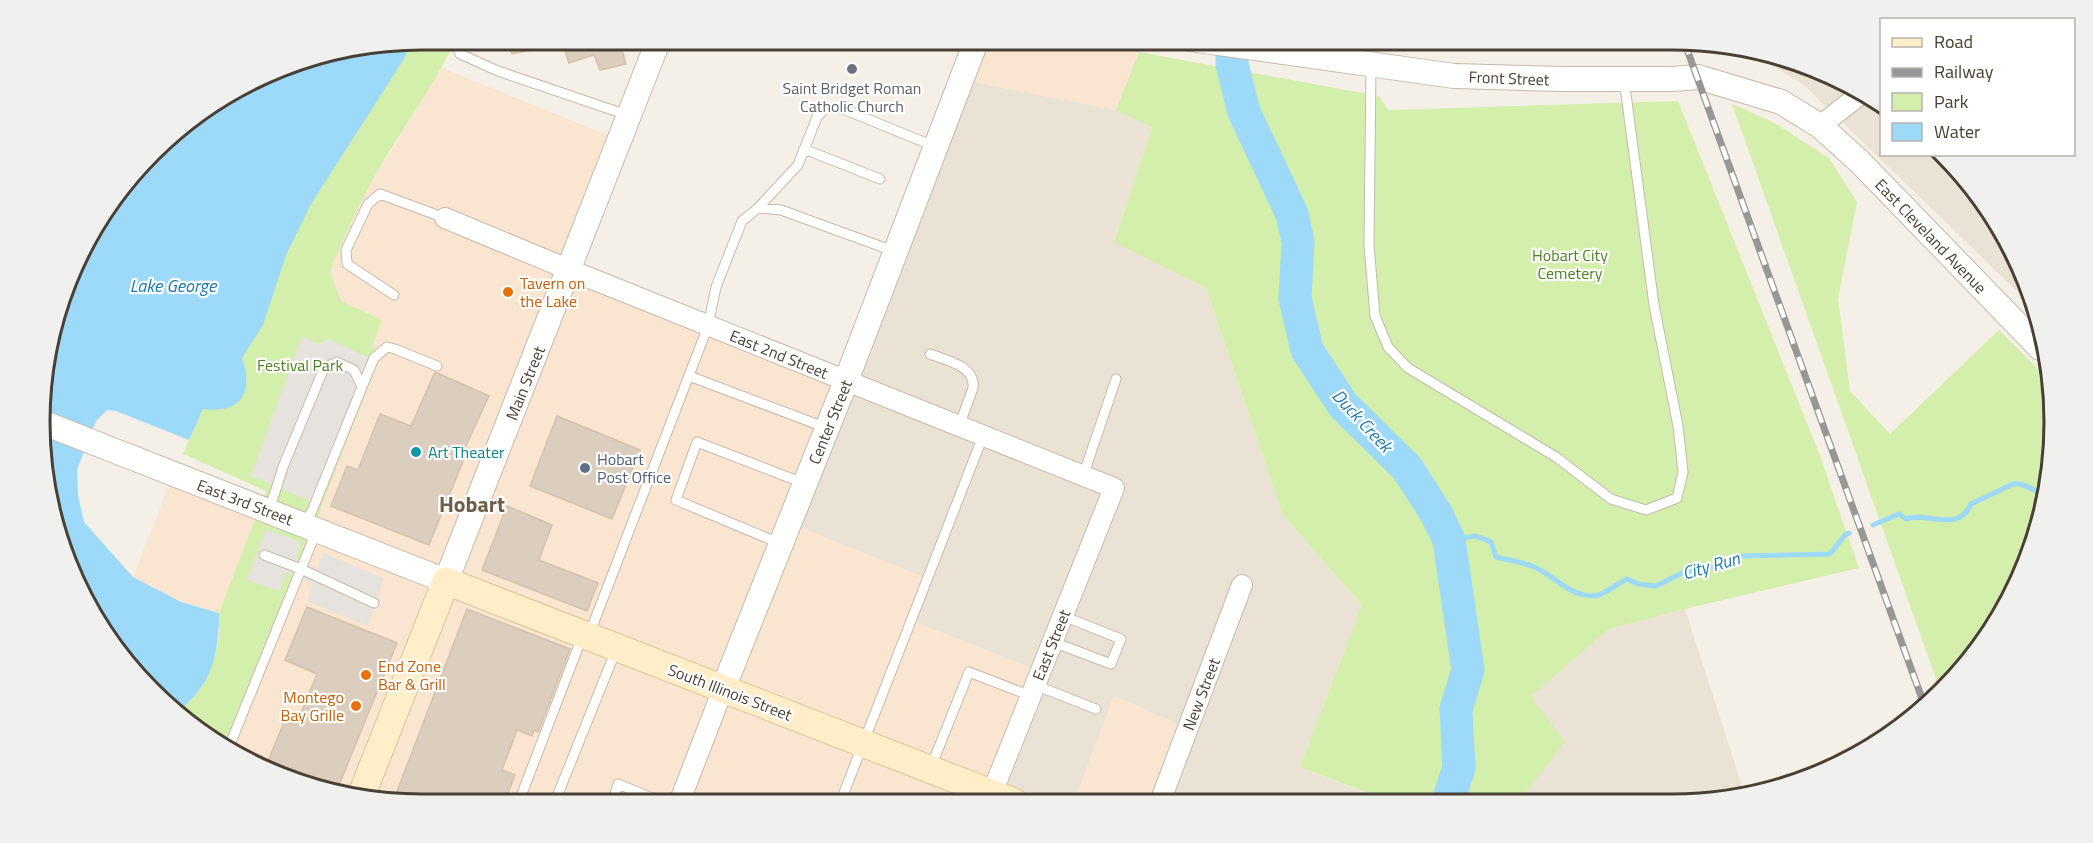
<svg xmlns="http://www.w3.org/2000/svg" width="2093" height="843" viewBox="0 0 2093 843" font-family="'Titillium Web',sans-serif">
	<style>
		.residential { fill: #eae2d4 }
		.commercial { fill: #f9e5d0 }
		.green { fill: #d4eeab }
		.parking { fill: #e6e3df }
		.water { fill: #9dd9f8 }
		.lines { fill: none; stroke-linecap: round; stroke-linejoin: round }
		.stream { stroke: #9dd9f8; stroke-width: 5 }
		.river { stroke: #9dd9f8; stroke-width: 33 }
		.building { fill: #dbcebe; stroke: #d4c2ad; stroke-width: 1.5 }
		.service-casing { stroke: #c5baab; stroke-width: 11 }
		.minor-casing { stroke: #c5baab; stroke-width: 22 }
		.tertiary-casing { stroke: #c5baab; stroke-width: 26 }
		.secondary-casing { stroke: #ddc594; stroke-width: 29 }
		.service { stroke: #fff; stroke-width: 9 }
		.minor { stroke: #fff; stroke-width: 20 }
		.tertiary { stroke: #fff; stroke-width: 24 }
		.secondary { stroke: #ffeec7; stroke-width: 27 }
		.rail-casing { stroke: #979797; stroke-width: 7 }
		.rail { stroke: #fff; stroke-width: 4.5; stroke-dasharray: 14; stroke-linecap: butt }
		.worship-dot { fill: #6b7280; stroke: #fff; stroke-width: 2 }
		.food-dot { fill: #e8710a; stroke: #fff; stroke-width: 2 }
		.culture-dot { fill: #0f9aa8; stroke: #fff; stroke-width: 2 }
		.service-dot { fill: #5c6f8a; stroke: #fff; stroke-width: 2 }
		.labels { text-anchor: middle; stroke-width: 4.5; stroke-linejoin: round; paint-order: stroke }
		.street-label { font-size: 16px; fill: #494035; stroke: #fff }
		.worship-label { font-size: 16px; fill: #5b616d; stroke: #fff }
		.park-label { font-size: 16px; fill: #4c8221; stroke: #fff }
		.food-label { font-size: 16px; fill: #c56008; stroke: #fff; text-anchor: start }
		.culture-label { font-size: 16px; fill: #0d838f; stroke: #fff; text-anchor: start }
		.service-label { font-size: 16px; fill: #4e5e75; stroke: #fff; text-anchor: start }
		.water-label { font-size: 18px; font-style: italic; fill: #207cb0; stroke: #fff }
		.district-label { font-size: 22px; font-weight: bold; fill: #6d5d4b; stroke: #fff }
		.rim { fill: none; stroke: #494035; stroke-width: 3 }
	</style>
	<rect width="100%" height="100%" fill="#f5f0e7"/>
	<!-- residential -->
	<path class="residential" d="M1750,52L1794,59L1881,110L1882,154L1939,155L2014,252L2028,302L1805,86Z
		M964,80L1116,110L1152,126L1114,241L1206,288L1283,515L1362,605L1300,767L1365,793L1362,802H1163L1185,727L1114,696L1074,802H1020L994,793L1117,486L849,380Z
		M847,385L1111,489L1039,671L909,620L792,524Z
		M1685,609L1745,795L1722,801H1529L1523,796L1564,742L1530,696L1609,629Z"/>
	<!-- commercial -->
	<path class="commercial" d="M981,39H1144L1116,110L964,80Z
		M442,68L618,139L445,578L315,526L371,347L382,320L341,301L330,271L352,218L370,185Z
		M570,274L843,383L677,803L422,804L365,795Z
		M173,475L259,510L219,613L181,602L133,577Z
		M792,524L926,578L910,620L1039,671L991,792L727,687Z
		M313,533L442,584L359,794L299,784L227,745Z
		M725,693L861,745L838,803H681Z
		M1114,696L1185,727L1157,802H1074Z
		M865,747L986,803H842Z"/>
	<!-- green -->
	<path class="green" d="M422,39H456C432,91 396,136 369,187C354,214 342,242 330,271L341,301L382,320L372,347L382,352L323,502L313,533L227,745L188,725L178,714L202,687L215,656L219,636V613L266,491L183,454L203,409L386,45Z
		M1139,52L1379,96L1388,110L1678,101L1819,453L1859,568L1685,609L1609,629L1531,696L1565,742L1523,796L1529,801L1362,802L1365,792L1300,767L1362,605L1283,515L1206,288L1114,242L1152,127L1116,110Z
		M1732,104L1773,122L1829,158L1857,202L1838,299L1850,391L1890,434L1999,330L2049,380L2053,396L2034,544L1990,634L1940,690Z"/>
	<!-- parking -->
	<path class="parking" d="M302,336L317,344L329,339L371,359L320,505L251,476Z
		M266,529L301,542L296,559L318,568L323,553L384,578L378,596L381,599L378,606L373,609L368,626L307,601L313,584L286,572L279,591L247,580Z"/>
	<!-- water -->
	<path class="water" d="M412,41L404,59L311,204L286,255L263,325L242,358C254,393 241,414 203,409L189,440L116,411L107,410L96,421L77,470L78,495L84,522L133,577L181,602L219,613C219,637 216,669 200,689C193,698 185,705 178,714L103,634L46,496L42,371L90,231L170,134L298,59Z"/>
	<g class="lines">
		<!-- stream -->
		<path class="stream" d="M1873,525L1899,514L1906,519C1928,511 1958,534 1971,504L2013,484C2024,482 2030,490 2041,492
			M1449,540L1476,536L1491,542L1496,557C1508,560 1521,562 1532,566C1554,574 1572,601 1599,595C1603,594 1621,582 1627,579L1638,584L1656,586L1684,572L1713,567L1742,556L1830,554L1845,535L1849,533"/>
		<!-- river -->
		<path class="river" d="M1232,39V64L1244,112L1292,214L1298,242L1295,298L1307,350L1343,405L1407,468L1437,515L1449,540L1468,670L1456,709L1459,768L1448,801"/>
	</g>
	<!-- building -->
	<path class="building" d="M507,39H552L553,46L512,54Z
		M561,39H619L626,64L600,70L594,55L569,63Z
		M435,372L489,396L465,448L468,449L429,545L331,506L347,466L358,470L380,414L411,426Z
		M557,416L640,450L612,519L530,486Z
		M507,506L552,525L539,560L598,583L587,611L482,570Z
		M307,607L397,643L337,790L299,784L266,766L285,720L296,725L317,674L285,660Z
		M467,609L570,649L538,732L534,730L532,736L517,730L502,770L515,775L504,804H422L394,799Z"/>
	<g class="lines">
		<!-- service casing -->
		<g class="service-casing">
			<path id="service" d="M454,39L460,54L498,71L627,115
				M1371,65L1369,245L1375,316L1388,347L1408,368L1556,457L1611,499L1646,510L1677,498L1683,472L1678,426L1654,305L1624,79
				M804,149L880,179
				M758,208L798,165L817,117L826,108L843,109L936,147
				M394,295L347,264L346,250L368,204L380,194L445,218
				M930,354C946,360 976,366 973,388L959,426
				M689,376L827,428
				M362,387L374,358L387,347L395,349L437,366
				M1083,476L1116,379
				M269,511L283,467L324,368L337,362L354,370L362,387L312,511L303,524
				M779,543L676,500L697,442L803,483
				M264,555L301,569L374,603
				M589,635L708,326L716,287L742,221L758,208L781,210L896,252
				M1053,642L1111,664L1121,639L1063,616
				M1035,685L1096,709
				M229,747L316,532
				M931,767L969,672L1031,696
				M840,803L983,436
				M518,804L582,637
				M554,804L616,650
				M612,804L618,784L664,803"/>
		</g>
		<!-- minor casing -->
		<g class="minor-casing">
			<path id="minor" d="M1820,126L1858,96
				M445,218L570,270L1114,488L988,803
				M1160,802L1242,585
				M679,803L723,689"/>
		</g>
		<!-- tertiary casing -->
		<g class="tertiary-casing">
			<path id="tertiary" d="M1190,39L1454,76L1562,79H1673L1698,77L1781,102L1820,126L1859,161L2040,348
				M44,423L446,581L659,39
				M723,689L846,381L977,39"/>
		</g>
		<!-- secondary casing -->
		<g class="secondary-casing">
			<path id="secondary" d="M362,794L446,581L1014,802"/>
		</g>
		<!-- service -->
		<use href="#service" class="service"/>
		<!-- minor -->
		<use href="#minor" class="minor"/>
		<!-- tertiary -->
		<use href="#tertiary" class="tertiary"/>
		<!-- secondary -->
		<use href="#secondary" class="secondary"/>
		<!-- rail casing -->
		<g class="rail-casing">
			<path id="rail" d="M1684,41L1925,707"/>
		</g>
		<!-- rail -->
		<use href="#rail" class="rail"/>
	</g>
	<!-- markers -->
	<circle class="worship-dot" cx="852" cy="69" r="6"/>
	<g class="food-dot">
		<circle cx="508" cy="292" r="6"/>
		<circle cx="366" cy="675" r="6"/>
		<circle cx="356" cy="706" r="6"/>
	</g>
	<circle class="culture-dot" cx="416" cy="452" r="6"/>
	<circle class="service-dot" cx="585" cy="468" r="6"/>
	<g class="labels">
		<!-- street labels -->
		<g class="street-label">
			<text transform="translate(1509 78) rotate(2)" y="6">Front Street</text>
			<text transform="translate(1931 236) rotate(46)" y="6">East Cleveland Avenue</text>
			<text transform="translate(779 354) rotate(22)" y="6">East 2nd Street</text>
			<text transform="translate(525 383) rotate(-68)" y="6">Main Street</text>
			<text transform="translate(830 422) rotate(-68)" y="6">Center Street</text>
			<text transform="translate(245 502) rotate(21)" y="6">East 3rd Street</text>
			<text transform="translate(1051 645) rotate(-68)" y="6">East Street</text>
			<text transform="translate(730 692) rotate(21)" y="6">South Illinois Street</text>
			<text transform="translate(1201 694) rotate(-69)" y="6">New Street</text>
		</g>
		<!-- worship labels -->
		<g class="worship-label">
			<text x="852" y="94">Saint Bridget Roman<tspan x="852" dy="18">Catholic Church</tspan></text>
		</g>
		<!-- park labels -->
		<g class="park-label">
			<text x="1570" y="261">Hobart City<tspan x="1570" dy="18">Cemetery</tspan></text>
			<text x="300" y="371">Festival Park</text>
		</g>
		<!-- food labels -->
		<g class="food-label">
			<text x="520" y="289">Tavern on<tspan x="520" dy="18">the Lake</tspan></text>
			<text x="378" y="672">End Zone<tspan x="378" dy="18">Bar &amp; Grill</tspan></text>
			<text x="344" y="703" text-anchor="end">Montego<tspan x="344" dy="18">Bay Grille</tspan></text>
		</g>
		<!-- culture labels -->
		<g class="culture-label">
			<text x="428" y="458">Art Theater</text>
		</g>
		<!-- service labels -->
		<g class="service-label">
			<text x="597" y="465">Hobart<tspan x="597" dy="18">Post Office</tspan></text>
		</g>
		<!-- water labels -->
		<g class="water-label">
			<text x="173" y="292">Lake George</text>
			<text transform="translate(1362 421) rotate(47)" y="6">Duck Creek</text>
			<text transform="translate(1711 566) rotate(-16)" y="6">City Run</text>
		</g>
		<!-- district labels -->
		<g class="district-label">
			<text x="472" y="512">Hobart</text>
		</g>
	</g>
	<!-- crop -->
	<path d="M0 0H2093V843H0ZM422 50H1672A372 372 0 0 1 2044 422V422A372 372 0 0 1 1672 794H422A372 372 0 0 1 50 422V422A372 372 0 0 1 422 50Z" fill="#f0f0ef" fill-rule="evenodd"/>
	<path class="rim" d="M422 50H1672A372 372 0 0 1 2044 422V422A372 372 0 0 1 1672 794H422A372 372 0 0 1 50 422V422A372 372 0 0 1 422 50Z"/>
	<!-- legend -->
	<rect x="1880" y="18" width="195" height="138" fill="#ffffff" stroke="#b6b3ae" stroke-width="1.5"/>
	<rect x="1892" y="38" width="30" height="9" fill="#ffeec7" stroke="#b6b3ae" stroke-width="1.5"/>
	<text x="1934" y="48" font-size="18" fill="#494035">Road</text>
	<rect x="1892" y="68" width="30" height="9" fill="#979797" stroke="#b6b3ae" stroke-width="1.5"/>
	<text x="1934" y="78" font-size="18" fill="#494035">Railway</text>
	<rect x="1892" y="93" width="30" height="18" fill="#d4eeab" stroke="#b6b3ae" stroke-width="1.5"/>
	<text x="1934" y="108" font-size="18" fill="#494035">Park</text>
	<rect x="1892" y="123" width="30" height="18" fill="#9dd9f8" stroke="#b6b3ae" stroke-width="1.5"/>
	<text x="1934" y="138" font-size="18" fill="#494035">Water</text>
</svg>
